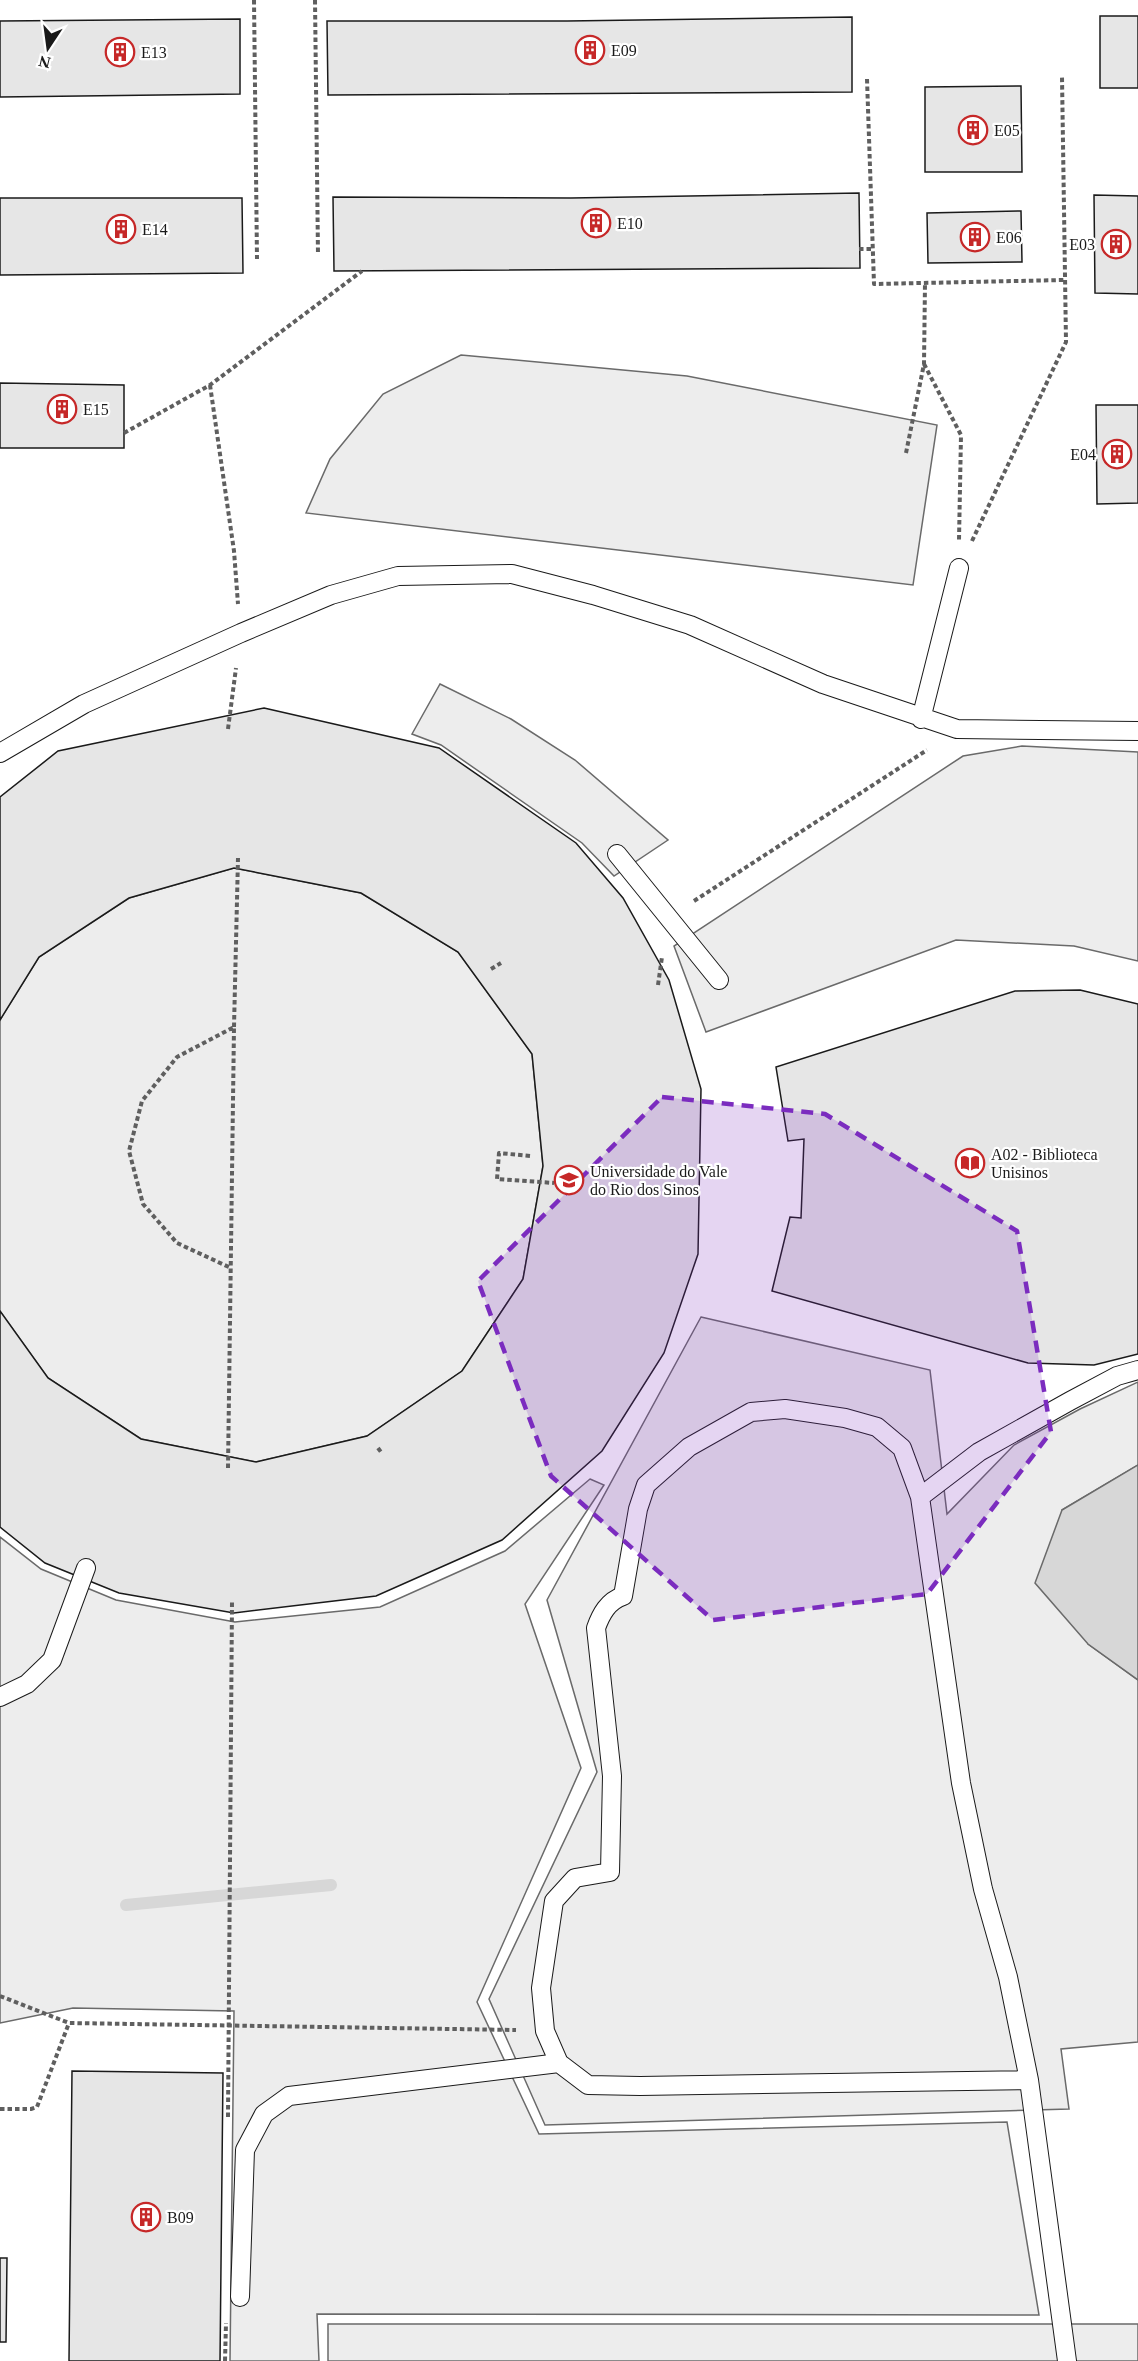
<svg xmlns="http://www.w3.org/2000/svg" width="1138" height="2361" viewBox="0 0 1138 2361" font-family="Georgia,serif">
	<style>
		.built { fill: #ededed; stroke: #6a6a6a; stroke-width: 1.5 }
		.water { fill: #d7d7d7; stroke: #6a6a6a; stroke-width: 1.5 }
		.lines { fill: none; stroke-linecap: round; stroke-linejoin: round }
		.stream { stroke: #d7d7d7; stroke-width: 12 }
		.building { fill: #e6e6e6; stroke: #1a1a1a; stroke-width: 1.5 }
		.lane-casing { stroke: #1a1a1a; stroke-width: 20 }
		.path { stroke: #5f5f5f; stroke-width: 4; stroke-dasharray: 4.5 3; stroke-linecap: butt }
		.lane { stroke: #fff; stroke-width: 18 }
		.marked { fill: #7b2cbf; fill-opacity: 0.2; stroke: #7b2cbf; stroke-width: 4.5; stroke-dasharray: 12 8; stroke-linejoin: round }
		.labels { text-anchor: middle; stroke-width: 4.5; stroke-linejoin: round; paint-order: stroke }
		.poi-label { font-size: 16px; fill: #1a1a1a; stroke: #fff; text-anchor: start }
	</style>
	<rect width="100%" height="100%" fill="#fff"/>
	<!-- built -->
	<path class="built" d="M461,355L687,376L937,425L913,585L306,513L330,459L383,394Z
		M440,684L511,719L575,760L668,840L614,876L582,843L441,745L412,734Z
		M1022,746L1138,752V961L1074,946L956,940L706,1032L674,946L963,756Z
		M234,868L361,893L458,952L532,1054L543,1166L523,1279L462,1371L367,1436L256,1462L141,1439L48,1378L0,1311V1020L39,957L129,898Z
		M701,1317L930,1370L947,1514L1014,1445L1080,1409L1138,1382V1465L1062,1510L1088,1644L1138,1680V2042L1061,2049L1069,2109L545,2125L489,1999L597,1772L547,1600Z
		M590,1479L604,1485L525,1604L581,1768L477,2002L539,2134L1007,2122L1039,2315L317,2314L319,2361H230L234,2011L73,2008L0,2023V1537L41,1569L116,1600L235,1622L380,1607L505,1551Z
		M328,2324H1138V2361H328Z"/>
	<!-- water -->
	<path class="water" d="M1138,1465V1680L1088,1644L1035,1583L1062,1510Z"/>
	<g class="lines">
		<!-- stream -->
		<path class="stream" d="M126,1905L331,1885"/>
	</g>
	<!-- building -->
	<path class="building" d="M1100,16H1138V88H1100Z
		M852,17V92L328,95L327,21H567Z
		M240,19V94L0,97V21Z
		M1021,86L1022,172H925V87Z
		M859,193L860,268L334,271L333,197L571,198Z
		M1094,195L1138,196V294L1095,293Z
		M0,198H242L243,273L0,275Z
		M1021,211L1022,262L928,263L927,213Z
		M0,383L124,385V448H0Z
		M1096,405H1138V503L1097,504Z
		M264,708L439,748L576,843L623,898L669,980L701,1089L698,1254L664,1353L602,1451L502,1540L376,1596L234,1613L119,1593L45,1563L0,1527V1311L48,1378L141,1439L256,1462L367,1436L462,1371L523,1279L543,1166L532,1054L458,952L361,893L234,868L129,898L39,957L0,1020V797L58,751Z
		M1080,990L1138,1004V1354L1094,1365L1028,1363L772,1291L790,1217L801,1218L804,1139L788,1141L776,1067L1015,991Z
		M72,2071L223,2073L220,2361H69Z
		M0,2258H7L6,2342H0Z"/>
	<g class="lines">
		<!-- lane casing -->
		<g class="lane-casing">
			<path id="lane" d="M921,719L959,568
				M0,753L84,704L241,633L331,595L398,576L512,574L593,595L690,625L823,684L957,729L1138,731
				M617,854L719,980
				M920,1497L902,1448L877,1427L845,1418L785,1409L751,1412L689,1447L646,1485L638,1509L623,1596C608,1601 601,1614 596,1628L612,1776L610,1872L575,1878L554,1901L541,1988L545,2031L559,2063L588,2085L640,2086L1029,2080
				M0,1697L27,1684L52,1660L86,1568
				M240,2297L245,2150L264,2114L289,2096L559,2063
				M1067,2361L1029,2080L1008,1977L983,1889L961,1783L920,1497L979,1452L1070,1401L1117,1376L1138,1370"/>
		</g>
		<!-- path -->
		<path class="path" d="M254,0L257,259
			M315,0L318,255
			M867,79L874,284L1064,280
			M859,249H873
			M924,364L961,435L959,540
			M210,385L234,551L238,604
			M124,433L210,385L362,271
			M906,453L924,364L925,283
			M972,541L1066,342L1062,77
			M228,729L236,668
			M694,901L927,750
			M491,969L501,963
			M658,985L662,957
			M234,1027L238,858
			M530,1156L499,1153L497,1179L554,1183
			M378,1448L381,1452
			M228,1468L234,1027L177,1057L142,1101L129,1151L143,1204L177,1243L231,1268
			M0,1996L69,2023L516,2030
			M0,2109H31L37,2107L69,2023
			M228,2117L232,1602
			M225,2361L226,2323"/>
		<!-- lane -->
		<use href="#lane" class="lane"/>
	</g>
	<!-- marked area -->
	<path class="marked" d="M662,1097L825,1114L1017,1231L1051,1432L927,1594L713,1620L551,1476L478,1281Z"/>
	<!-- icons -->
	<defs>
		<g id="building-ring" transform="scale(1.5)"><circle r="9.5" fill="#fff" stroke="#c62828" stroke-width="1.5"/><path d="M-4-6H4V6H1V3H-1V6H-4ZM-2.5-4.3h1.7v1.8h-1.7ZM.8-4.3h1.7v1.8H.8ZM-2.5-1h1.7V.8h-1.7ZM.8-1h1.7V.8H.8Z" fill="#c62828"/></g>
		<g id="library-ring" transform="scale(1.5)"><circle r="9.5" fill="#fff" stroke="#c62828" stroke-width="1.5"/><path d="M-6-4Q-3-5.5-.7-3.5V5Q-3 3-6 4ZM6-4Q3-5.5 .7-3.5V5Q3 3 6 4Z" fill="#c62828"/></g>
		<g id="university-ring" transform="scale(1.5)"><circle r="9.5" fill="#fff" stroke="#c62828" stroke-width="1.5"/><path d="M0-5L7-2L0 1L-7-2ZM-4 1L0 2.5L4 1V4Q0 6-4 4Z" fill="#c62828"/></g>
	</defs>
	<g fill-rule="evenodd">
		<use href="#building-ring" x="590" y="50"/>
		<use href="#building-ring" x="120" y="52"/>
		<use href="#building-ring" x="973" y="130"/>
		<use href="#building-ring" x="596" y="223"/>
		<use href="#building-ring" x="121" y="229"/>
		<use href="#building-ring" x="975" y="237"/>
		<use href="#building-ring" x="1116" y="244"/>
		<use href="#building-ring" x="62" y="409"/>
		<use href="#building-ring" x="1117" y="454"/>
		<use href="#library-ring" x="970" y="1163"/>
		<use href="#university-ring" x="569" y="1180"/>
		<use href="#building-ring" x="146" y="2217"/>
	</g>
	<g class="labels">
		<!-- poi labels -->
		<g class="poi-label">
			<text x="611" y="56">E09</text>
			<text x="141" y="58">E13</text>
			<text x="994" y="136">E05</text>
			<text x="617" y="229">E10</text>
			<text x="142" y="235">E14</text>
			<text x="996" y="243">E06</text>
			<text x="1095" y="250" text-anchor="end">E03</text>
			<text x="83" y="415">E15</text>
			<text x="1096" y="460" text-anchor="end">E04</text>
			<text x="991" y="1160">A02 - Biblioteca<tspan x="991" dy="18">Unisinos</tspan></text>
			<text x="590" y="1177">Universidade do Vale<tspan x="590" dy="18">do Rio dos Sinos</tspan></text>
			<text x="167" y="2223">B09</text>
		</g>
	</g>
	<!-- north arrow -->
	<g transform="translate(48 48) rotate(193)" stroke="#ffffff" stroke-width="4.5" paint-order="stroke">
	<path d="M0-4.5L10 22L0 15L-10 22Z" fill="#1a1a1a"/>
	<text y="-9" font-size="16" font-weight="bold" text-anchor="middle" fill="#1a1a1a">N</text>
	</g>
</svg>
